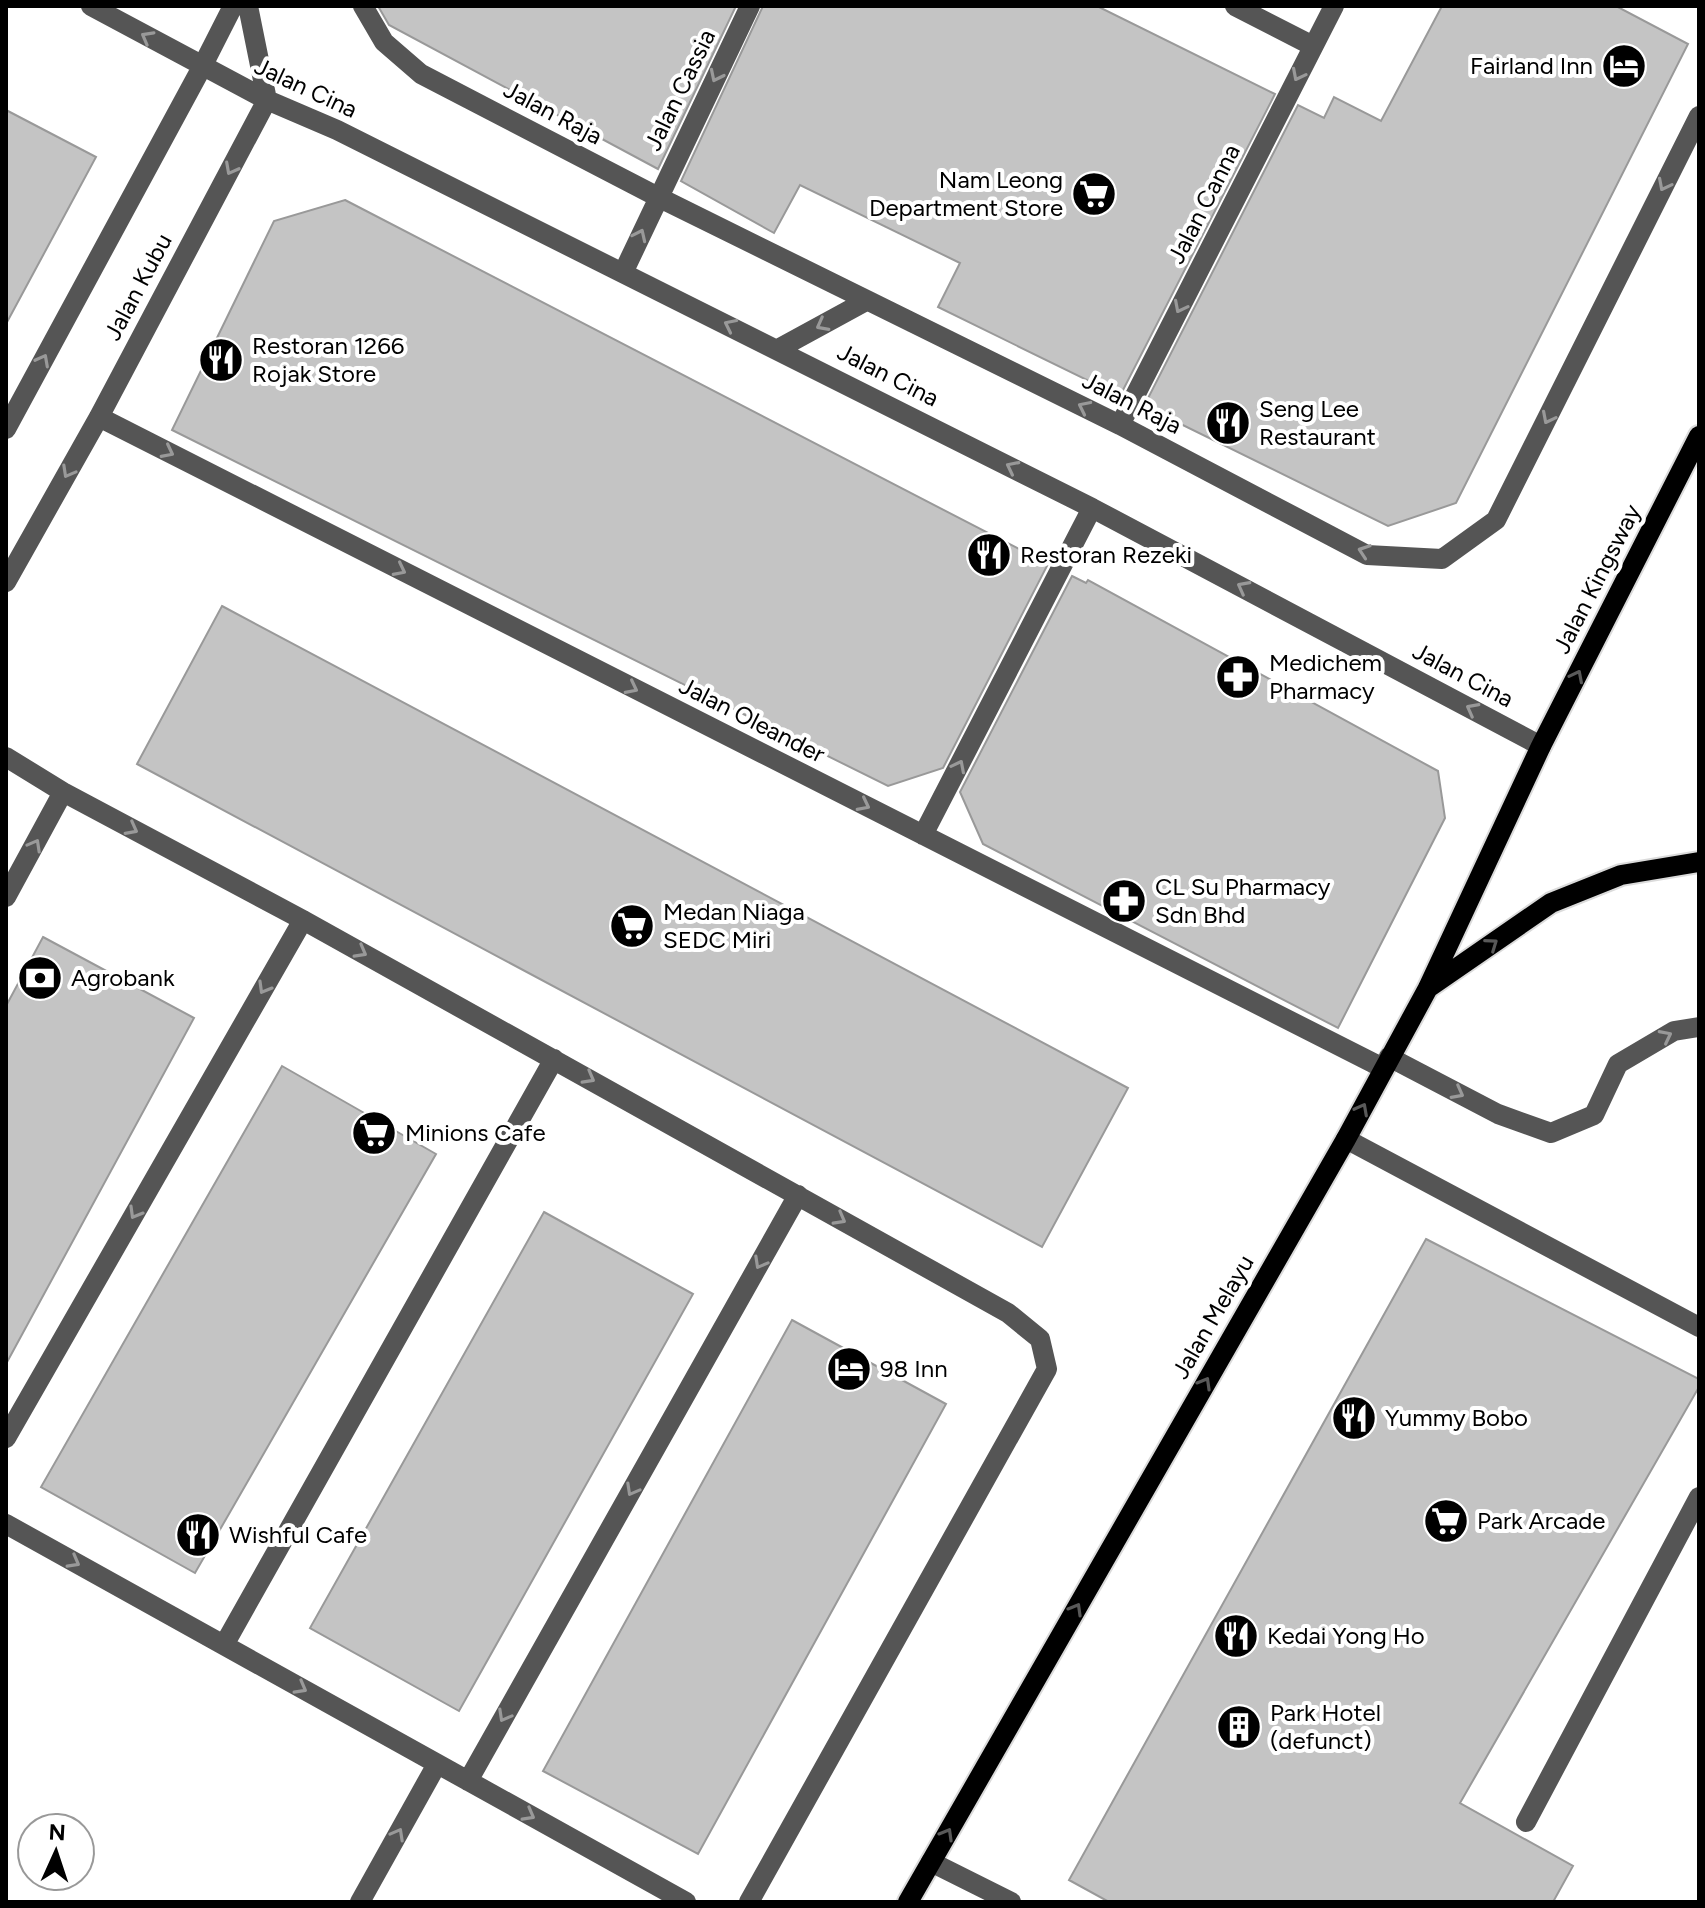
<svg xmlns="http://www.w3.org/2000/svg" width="1705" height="1908" viewBox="0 0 1705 1908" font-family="Figtree,sans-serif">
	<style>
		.building { fill: #c4c4c4; stroke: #999; stroke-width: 2 }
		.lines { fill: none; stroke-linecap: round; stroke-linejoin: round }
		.major-casing { stroke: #dbdbdb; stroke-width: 24 }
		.minor { stroke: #555; stroke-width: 20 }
		.major { stroke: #000; stroke-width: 20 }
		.oneway { stroke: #999 }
		.oneway2 { stroke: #595959 }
		.labels { text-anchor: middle; stroke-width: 8; stroke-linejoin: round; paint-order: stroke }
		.poi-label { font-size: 24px; fill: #000; stroke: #fff; text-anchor: start }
		.street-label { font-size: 24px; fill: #000; stroke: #fff }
	</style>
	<rect width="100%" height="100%" fill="#fff"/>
	<!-- building -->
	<path class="building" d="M378,6H736L658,169L389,25Z
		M763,6H1097L1275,94L1121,394L1098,383L1097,385L938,307L960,263L800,185L774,233L681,181Z
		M1442,6H1616L1688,44L1456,503L1388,526L1144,406L1298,105L1324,118L1334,97L1381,121Z
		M6,110L96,157L6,324Z
		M345,200L1048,564L943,768L888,786L172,430L274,221Z
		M1072,576L1086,583L1088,580L1438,771L1445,818L1338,1028L983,844L960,792Z
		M222,606L1128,1088L1042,1247L137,764Z
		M43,937L194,1018L6,1364V1006Z
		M282,1066L436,1154L195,1573L41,1487Z
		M544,1212L693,1294L459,1711L310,1628Z
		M1426,1239L1699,1379V1387L1460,1803L1573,1866L1553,1902H1109L1069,1880Z
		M792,1320L946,1404L698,1854L543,1771Z"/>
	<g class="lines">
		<!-- major casing -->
		<g class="major-casing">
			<path id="major" d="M1428,988L1551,903L1621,875L1699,862
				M908,1902L1346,1139L1428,988L1541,746L1699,436"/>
		</g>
		<!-- minor -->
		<path class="minor" d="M91,6L267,100L337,130L1092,508L1541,746
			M363,6L384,42L421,74L658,197L1120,425L1367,555L1442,559L1496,520L1699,116
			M1235,6L1313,46
			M623,273L750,6
			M778,349L866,301
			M99,417L1383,1068
			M1120,425L1334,6
			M6,429L202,67L233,6
			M6,582L99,417L267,100L248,6
			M6,757L63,792L303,920L1008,1313L1040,1339L1047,1369L749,1902
			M923,835L1092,508
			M6,897L63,792
			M1389,1057L1498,1114L1551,1133L1594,1115L1618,1064L1674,1031L1699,1027
			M1346,1139L1699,1327
			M6,1438L303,920
			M6,1524L686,1902
			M224,1645L554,1059
			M468,1781L798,1195
			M1526,1822L1699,1497
			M931,1862L1011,1902
			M360,1902L437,1764"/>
		<!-- major -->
		<use href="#major" class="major"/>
	</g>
	<!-- one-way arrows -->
	<defs><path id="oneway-chevron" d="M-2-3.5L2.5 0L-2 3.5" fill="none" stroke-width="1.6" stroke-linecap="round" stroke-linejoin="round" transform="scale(2)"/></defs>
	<g class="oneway">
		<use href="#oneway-chevron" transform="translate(147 37) rotate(-151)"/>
		<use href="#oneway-chevron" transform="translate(1298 75) rotate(117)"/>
		<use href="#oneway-chevron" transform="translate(716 76) rotate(116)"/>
		<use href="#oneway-chevron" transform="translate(231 169) rotate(118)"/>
		<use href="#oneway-chevron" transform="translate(1664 185) rotate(117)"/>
		<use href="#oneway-chevron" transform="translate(640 235) rotate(-65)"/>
		<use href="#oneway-chevron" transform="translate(1180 307) rotate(117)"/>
		<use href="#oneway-chevron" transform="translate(730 325) rotate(-154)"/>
		<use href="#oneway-chevron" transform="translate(822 325) rotate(152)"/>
		<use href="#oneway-chevron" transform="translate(43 360) rotate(-62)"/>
		<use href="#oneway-chevron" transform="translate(1084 407) rotate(-154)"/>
		<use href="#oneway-chevron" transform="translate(1548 418) rotate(117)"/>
		<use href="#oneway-chevron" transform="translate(168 452) rotate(27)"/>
		<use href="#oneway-chevron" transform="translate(1012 467) rotate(-153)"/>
		<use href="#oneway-chevron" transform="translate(68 472) rotate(119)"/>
		<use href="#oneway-chevron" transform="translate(1364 551) rotate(-161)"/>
		<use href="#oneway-chevron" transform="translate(400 570) rotate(27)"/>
		<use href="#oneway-chevron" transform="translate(1243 587) rotate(-152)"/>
		<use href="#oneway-chevron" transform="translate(632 688) rotate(27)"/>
		<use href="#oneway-chevron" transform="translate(1472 709) rotate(-152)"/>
		<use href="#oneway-chevron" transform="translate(959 766) rotate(-63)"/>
		<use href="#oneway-chevron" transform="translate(864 805) rotate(27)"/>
		<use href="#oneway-chevron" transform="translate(132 829) rotate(28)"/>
		<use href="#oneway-chevron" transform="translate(35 845) rotate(-61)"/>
		<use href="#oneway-chevron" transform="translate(361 952) rotate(29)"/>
		<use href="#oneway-chevron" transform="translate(264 988) rotate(120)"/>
		<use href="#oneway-chevron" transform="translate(1666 1036) rotate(-27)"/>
		<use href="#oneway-chevron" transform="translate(589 1078) rotate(29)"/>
		<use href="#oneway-chevron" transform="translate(1458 1093) rotate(28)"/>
		<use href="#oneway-chevron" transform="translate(135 1213) rotate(120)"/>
		<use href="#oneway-chevron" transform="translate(840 1219) rotate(29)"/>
		<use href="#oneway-chevron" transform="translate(760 1263) rotate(119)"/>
		<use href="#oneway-chevron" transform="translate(632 1490) rotate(119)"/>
		<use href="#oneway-chevron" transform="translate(74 1562) rotate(29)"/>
		<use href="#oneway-chevron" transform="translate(301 1688) rotate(29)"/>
		<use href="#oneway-chevron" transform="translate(504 1716) rotate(119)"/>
		<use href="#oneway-chevron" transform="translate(529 1815) rotate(29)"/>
		<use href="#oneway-chevron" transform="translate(398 1834) rotate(-61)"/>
	</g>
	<g class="oneway2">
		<use href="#oneway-chevron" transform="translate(1577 676) rotate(-63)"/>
		<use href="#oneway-chevron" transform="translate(1492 944) rotate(-35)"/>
		<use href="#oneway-chevron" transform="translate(1362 1109) rotate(-62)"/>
		<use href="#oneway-chevron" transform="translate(1205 1383) rotate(-60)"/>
		<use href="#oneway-chevron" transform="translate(1076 1609) rotate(-60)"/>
		<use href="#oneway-chevron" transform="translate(947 1834) rotate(-60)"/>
	</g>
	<!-- icons -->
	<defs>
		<g id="hotel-disc" transform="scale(2.3)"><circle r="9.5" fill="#000" stroke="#fff"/><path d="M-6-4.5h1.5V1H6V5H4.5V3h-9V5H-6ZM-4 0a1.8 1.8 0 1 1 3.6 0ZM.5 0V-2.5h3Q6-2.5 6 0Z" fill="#fff"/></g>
		<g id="supermarket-disc" transform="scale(2.3)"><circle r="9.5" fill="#000" stroke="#fff"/><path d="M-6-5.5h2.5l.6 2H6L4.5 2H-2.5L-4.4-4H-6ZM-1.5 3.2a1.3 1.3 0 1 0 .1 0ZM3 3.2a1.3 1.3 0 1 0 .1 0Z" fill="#fff"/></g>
		<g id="restaurant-disc" transform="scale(2.3)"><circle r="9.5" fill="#000" stroke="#fff"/><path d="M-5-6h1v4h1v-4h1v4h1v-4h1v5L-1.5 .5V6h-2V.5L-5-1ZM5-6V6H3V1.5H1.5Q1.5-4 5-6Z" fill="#fff"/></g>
		<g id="pharmacy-disc" transform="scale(2.3)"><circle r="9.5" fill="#000" stroke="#fff"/><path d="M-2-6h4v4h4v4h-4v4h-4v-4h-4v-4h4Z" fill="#fff"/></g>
		<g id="bank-disc" transform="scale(2.3)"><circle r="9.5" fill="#000" stroke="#fff"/><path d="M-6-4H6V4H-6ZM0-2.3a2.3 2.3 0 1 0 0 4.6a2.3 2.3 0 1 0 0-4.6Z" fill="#fff"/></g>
		<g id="building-disc" transform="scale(2.3)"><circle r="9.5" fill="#000" stroke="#fff"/><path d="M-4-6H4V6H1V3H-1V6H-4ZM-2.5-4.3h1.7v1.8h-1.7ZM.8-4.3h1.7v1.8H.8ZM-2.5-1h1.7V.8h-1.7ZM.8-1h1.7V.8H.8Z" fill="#fff"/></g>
	</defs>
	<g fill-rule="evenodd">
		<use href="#hotel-disc" x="1624" y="66"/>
		<use href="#supermarket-disc" x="1094" y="194"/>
		<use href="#restaurant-disc" x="221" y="360"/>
		<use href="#restaurant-disc" x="1228" y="423"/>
		<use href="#restaurant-disc" x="989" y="555"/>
		<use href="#pharmacy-disc" x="1238" y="677"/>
		<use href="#pharmacy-disc" x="1124" y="901"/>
		<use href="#supermarket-disc" x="632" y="926"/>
		<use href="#bank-disc" x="40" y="978"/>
		<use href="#supermarket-disc" x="374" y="1133"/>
		<use href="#hotel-disc" x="849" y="1369"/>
		<use href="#restaurant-disc" x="1354" y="1418"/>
		<use href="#supermarket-disc" x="1446" y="1521"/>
		<use href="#restaurant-disc" x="198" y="1535"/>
		<use href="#restaurant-disc" x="1236" y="1636"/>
		<use href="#building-disc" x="1239" y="1727"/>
	</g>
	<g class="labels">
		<!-- poi labels -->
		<g class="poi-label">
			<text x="1593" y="74" text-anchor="end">Fairland Inn</text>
			<text x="1063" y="188" text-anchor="end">Nam Leong<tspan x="1063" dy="28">Department Store</tspan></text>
			<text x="252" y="354">Restoran 1266<tspan x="252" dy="28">Rojak Store</tspan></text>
			<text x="1259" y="417">Seng Lee<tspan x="1259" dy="28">Restaurant</tspan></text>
			<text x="1020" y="563">Restoran Rezeki</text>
			<text x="1269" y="671">Medichem<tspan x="1269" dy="28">Pharmacy</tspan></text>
			<text x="1155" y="895">CL Su Pharmacy<tspan x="1155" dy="28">Sdn Bhd</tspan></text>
			<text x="663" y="920">Medan Niaga<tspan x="663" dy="28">SEDC Miri</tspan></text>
			<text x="71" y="986">Agrobank</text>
			<text x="405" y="1141">Minions Cafe</text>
			<text x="880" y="1377">98 Inn</text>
			<text x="1385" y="1426">Yummy Bobo</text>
			<text x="1477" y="1529">Park Arcade</text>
			<text x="229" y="1543">Wishful Cafe</text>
			<text x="1267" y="1644">Kedai Yong Ho</text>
			<text x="1270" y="1721">Park Hotel<tspan x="1270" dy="28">(defunct)</tspan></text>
		</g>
		<!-- street labels -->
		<g class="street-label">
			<text transform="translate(306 88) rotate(25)" y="8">Jalan Cina</text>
			<text transform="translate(680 90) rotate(-64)" y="8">Jalan Cassia</text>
			<text transform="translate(553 113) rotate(28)" y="8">Jalan Raja</text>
			<text transform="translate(1204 204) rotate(-63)" y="8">Jalan Canna</text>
			<text transform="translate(138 287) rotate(-62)" y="8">Jalan Kubu</text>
			<text transform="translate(888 375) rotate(27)" y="8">Jalan Cina</text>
			<text transform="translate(1132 403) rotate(27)" y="8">Jalan Raja</text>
			<text transform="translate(1597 579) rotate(-63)" y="8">Jalan Kingsway</text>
			<text transform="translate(1463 675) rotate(28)" y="8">Jalan Cina</text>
			<text transform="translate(752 720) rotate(27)" y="8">Jalan Oleander</text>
			<text transform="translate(1213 1317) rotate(-60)" y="8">Jalan Melayu</text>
		</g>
	</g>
	<!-- border -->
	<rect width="1705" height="1908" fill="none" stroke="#000000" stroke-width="16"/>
	<!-- north arrow -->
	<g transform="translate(56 1852) rotate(3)"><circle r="38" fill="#ffffff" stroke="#999999" stroke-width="2"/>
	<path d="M0-6L14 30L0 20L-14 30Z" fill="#000000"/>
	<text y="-12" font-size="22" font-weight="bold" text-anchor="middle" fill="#000000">N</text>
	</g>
</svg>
